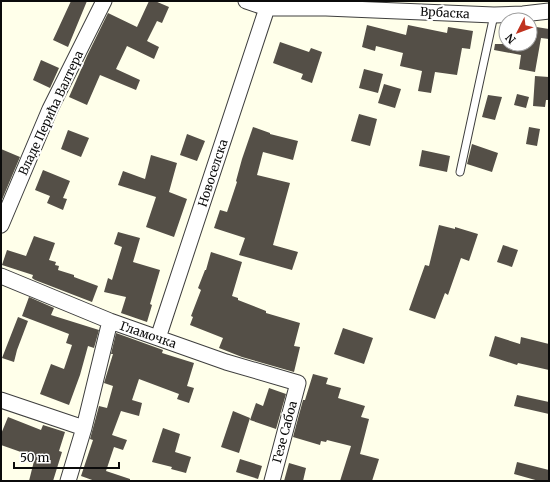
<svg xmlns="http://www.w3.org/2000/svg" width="550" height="482" viewBox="0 0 550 482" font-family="Merriweather,serif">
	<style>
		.building { fill: #544f47 }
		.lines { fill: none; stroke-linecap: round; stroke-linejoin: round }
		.service-casing { stroke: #3e3e3e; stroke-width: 9 }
		.minor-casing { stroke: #3e3e3e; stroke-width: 17 }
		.service { stroke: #fff; stroke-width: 7 }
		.minor { stroke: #fff; stroke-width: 15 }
		.labels { text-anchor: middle; stroke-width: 4; stroke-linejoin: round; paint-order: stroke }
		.street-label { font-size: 12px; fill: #0b0b0b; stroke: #fff }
	</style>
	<rect width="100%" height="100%" fill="#ffffea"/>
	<!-- building -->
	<path class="building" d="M71,1H87L68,47L53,40Z
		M149,1H155L169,7L162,23L157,21L147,41L159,47L154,59L127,46L116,69L140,80L136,90L100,75L87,105L69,97L87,56L108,13L137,27Z
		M367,25L406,35L408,25L447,33L448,27L473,31L470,49L462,48L457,75L435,72L431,93L418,91L422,71L400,66L403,53L376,46L375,51L362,47Z
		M530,26L549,29V39L541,38L535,72L519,69L521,55L494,50L495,44H530Z
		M280,42L309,52L311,48L322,52L312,83L301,79L303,74L273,63Z
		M41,60L59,68L50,88L33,80Z
		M364,69L383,74L378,93L359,88Z
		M535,76L549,77L548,100H546L545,107L533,106Z
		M384,84L401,89L395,108L378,103Z
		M517,94L529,97L526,108L514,105Z
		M488,95L502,97L495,120L482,117Z
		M359,114L377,119L370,146L351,141Z
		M253,127L270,133V134L298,141L293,160L263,152L257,175L290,183L273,245L298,252L292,270L239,255L245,238L214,228L220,210L227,212L237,182L236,181L242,159Z
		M529,127L540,129L537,146L526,144Z
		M68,130L89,138L81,157L61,149Z
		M187,134L205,141L197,161L180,155Z
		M472,144L498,153L492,172L467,164Z
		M1,149L20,157L1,202Z
		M422,150L450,156L447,172L419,166Z
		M151,155L177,163L169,192L187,199L174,237L146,227L156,197L118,185L123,171L145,179Z
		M43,170L70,181L63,198L67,199L63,210L47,203L50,196L35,190Z
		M439,225L455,229V227L478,234L469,261L461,258L448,295L445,293L435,319L409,310L425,265L429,266Z
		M118,232L140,238L133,262L160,270L150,304L152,305L147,322L121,313L126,297L104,292L108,278L112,280L122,247L114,244Z
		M34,236L55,243L49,260L56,262L55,265L59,266L58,270L74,275V277L98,286L92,302L35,280L32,278L33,275L2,265L7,250L26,256Z
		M503,245L518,250L512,267L497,262Z
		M211,252L242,262L232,296L238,298V300L266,311V313L300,323L294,346L300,347L294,372L242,357L219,348L223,338L190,325L193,317L191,316L201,290L198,288L205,270H206Z
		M29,297L54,308L51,315L99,330L94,348L88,346L80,375L69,405L40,394L51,364L64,369L72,345L66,343L69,334L22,316Z
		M18,317L28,321L17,350L14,362L2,358Z
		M343,328L373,338L364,364L334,354Z
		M116,333L163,350L162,353L194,363L187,386L194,388L189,403L177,399L179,394L139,379L132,400L142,403L139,416L121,411L112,435L127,440L123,450L114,447L106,471L130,479V481H95L81,476L93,440L90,439L99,406L107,408L113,386L104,383L113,354H111Z
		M495,336L520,344L521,337L549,344V370L518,363L517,365L489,356Z
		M313,374L328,378L326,384L341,388L338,398L365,406L361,417L369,419L360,454L379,459L372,481H340L351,446L327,440L326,442L321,441L320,445L293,437L303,400H305Z
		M269,388L286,394L276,429L250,420L256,403L263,406Z
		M517,395L549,402V414L514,406Z
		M233,411L250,418L239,453L221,447Z
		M8,417L41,430L43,425L65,432L59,451L62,452L53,481H29L35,457L1,445V434Z
		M163,428L180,434L175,452L191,457L186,473L171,469L172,467L152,462Z
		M240,459L262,466L258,479L236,472Z
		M517,462L549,470V481H539L514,474Z
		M289,463L306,468L303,481H284Z"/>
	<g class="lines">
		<!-- service casing -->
		<g class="service-casing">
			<path id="service" d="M460,172L494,15"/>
		</g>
		<!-- minor casing -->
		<g class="minor-casing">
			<path id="minor" d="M246,1L267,8H326L494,15L523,14L549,11
				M1,225L50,109L104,1
				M1,276L110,321L226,362L298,383L272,481
				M158,338L267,8
				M1,400L84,428
				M68,481L84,428L110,321"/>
		</g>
		<!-- service -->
		<use href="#service" class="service"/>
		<!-- minor -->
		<use href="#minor" class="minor"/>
	</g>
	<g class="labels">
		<!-- street labels -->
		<g class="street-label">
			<text transform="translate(445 13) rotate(3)" y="4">Врбаска</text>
			<text transform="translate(51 113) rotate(-65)" y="4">Владе Перића Валтера</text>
			<text transform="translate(213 173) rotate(-72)" y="4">Новоселска</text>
			<text transform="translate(148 335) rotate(19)" y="4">Гламочка</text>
			<text transform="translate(285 432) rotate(-75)" y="4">Гезе Сабоа</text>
		</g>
	</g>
	<!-- border -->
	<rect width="550" height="482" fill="none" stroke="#0b0b0b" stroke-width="4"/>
	<!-- north arrow -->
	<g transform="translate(518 32) rotate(228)"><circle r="19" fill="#ffffff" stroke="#9d9d9d"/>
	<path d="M0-3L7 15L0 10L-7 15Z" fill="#c0331f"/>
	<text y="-6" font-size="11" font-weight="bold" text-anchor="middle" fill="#0b0b0b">N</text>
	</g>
	<!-- scale -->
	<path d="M14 462v6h105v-6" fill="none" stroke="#0b0b0b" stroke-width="2"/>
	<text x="20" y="462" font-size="12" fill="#0b0b0b" stroke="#ffffff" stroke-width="3" paint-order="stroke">50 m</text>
</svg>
